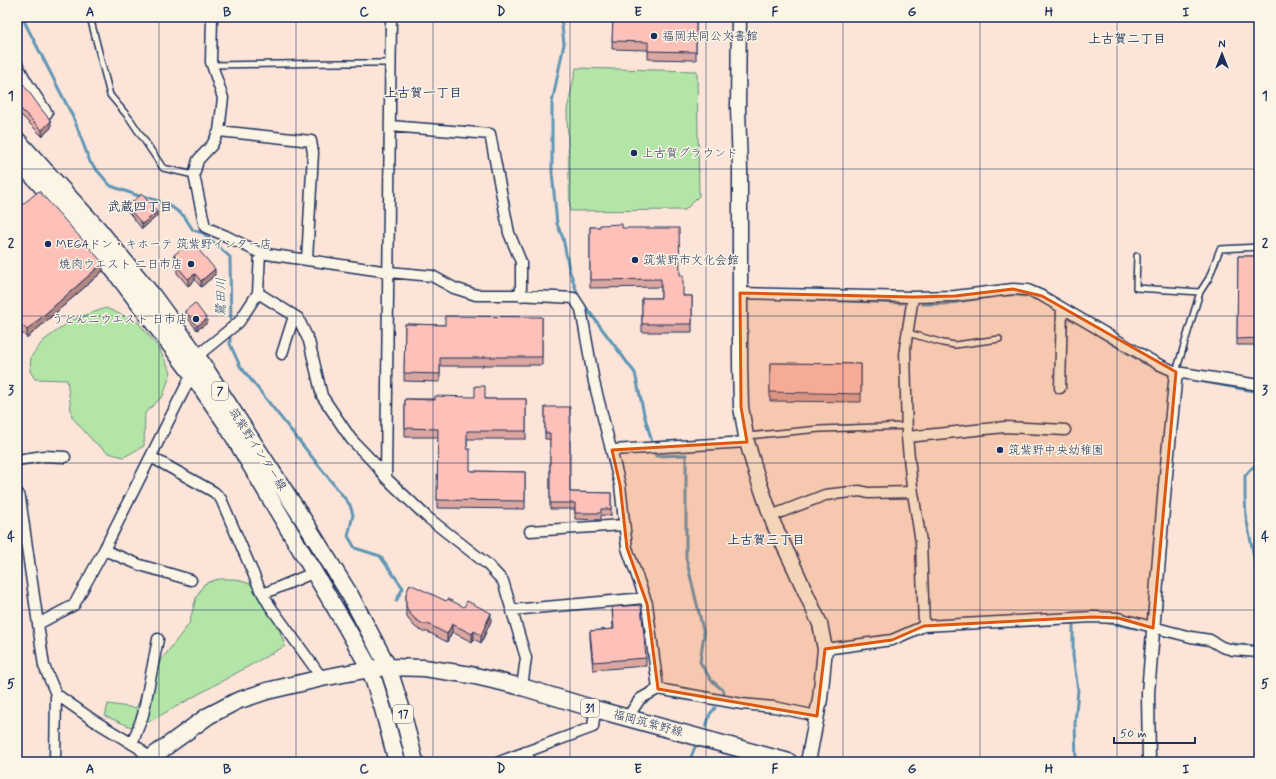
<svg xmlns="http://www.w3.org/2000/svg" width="1276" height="779" viewBox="0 0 1276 779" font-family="Mynerve,'Klee One',sans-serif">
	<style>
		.green { fill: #b3e5a6; stroke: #678a82 }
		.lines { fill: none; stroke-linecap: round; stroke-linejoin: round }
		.stream { stroke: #6196b6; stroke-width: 3 }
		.service-casing { stroke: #1b2f5e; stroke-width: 8 }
		.minor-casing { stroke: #1b2f5e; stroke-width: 13 }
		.tertiary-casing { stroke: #1b2f5e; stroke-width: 15 }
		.secondary-casing { stroke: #1b2f5e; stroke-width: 17 }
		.primary-casing { stroke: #1b2f5e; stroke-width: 19 }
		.service { stroke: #fcf5e5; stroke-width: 5 }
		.minor { stroke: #fcf5e5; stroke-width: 10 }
		.tertiary { stroke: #fcf5e5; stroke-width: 12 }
		.secondary { stroke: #fcf5e5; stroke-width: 14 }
		.primary { stroke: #fcf5e5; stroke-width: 16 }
		.wall { fill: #daa69f; stroke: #1b2f5e }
		.shaded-wall { fill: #b18782; stroke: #1b2f5e }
		.building { fill: #fdc1b9; stroke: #1b2f5e }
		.marked { fill: #de5710; fill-opacity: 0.2; stroke: #de5710; stroke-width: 3; stroke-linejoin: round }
		.grid { fill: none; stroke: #1b2f5e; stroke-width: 1; stroke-opacity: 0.55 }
		.poi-dot { fill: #1b2f5e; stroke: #fcf5e5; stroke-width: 1.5 }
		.labels { text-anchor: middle; stroke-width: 3; stroke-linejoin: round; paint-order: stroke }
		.shield { fill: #fcf5e5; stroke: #5e6a86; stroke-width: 1 }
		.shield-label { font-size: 11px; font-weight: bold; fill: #1b2f5e }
		.poi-label { font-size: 12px; fill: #1b2f5e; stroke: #fcf5e5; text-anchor: start }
		.street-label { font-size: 12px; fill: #1b2f5e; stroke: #fcf5e5 }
		.neighbourhood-label { font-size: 13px; font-weight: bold; fill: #1b2f5e; stroke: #fcf5e5 }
		.water-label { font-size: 13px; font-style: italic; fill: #385a82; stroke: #fcf5e5 }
		.neatline { fill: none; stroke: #1b2f5e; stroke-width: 1.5 }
		.grid-label { font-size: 13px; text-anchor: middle; font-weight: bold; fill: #1b2f5e }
	</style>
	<rect width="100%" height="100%" fill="#fce5d8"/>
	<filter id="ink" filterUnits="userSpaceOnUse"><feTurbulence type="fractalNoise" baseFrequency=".025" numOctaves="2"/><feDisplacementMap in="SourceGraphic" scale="8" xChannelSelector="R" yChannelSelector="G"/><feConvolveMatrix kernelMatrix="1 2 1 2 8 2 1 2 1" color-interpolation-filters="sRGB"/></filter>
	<g filter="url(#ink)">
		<!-- green -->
		<path class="green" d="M576,68L697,71L699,196L685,210L570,211L567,110Z
			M106,308L138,322L158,347L171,372L163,396L145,413L144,446L124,457L108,453L92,440L72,417L67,380L35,379L30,371L31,357L43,341L72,320Z
			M218,579H235L250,584L268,597L285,646L136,729L105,716L108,704L136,708L155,668L189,624L196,598L204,584Z"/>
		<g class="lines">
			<!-- stream -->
			<path class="stream" d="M22,17L74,119L90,162L108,183L111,186L139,196H144L169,205L184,216L193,230L203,233L230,257L231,326
				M561,17L564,44L552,103V172L557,224L563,238L569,269L579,298
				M1005,295C1017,294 1030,296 1041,301
				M784,299L903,303
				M582,302L635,373L644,414L656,456L686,455V558L704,634L700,662L711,680L724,691L723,697
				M922,304H945L988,297
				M1089,329L1142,362L1167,373
				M230,333V344L240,366L350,505L353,515L348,536L355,548L380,556L403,588L396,601
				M1183,378L1259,392
				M1259,464H1257L1250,470L1245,476V497L1246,517L1257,572L1259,578
				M1074,621H1073V656L1078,690L1075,723L1076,762
				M1104,622L1140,629
				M1160,635L1176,638
				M1232,644L1259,646
				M706,727L710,714L715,708
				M689,762L695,747"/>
			<!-- service casing -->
			<g class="service-casing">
				<path id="service" d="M90,17L110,95L130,119L163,168L194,175
					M212,65L336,63H390
					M1137,256L1136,288L1200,292
					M908,333L943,343L955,345L999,339
					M1176,372L1200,292L1209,278L1220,249L1259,247
					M747,436L820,429L907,426"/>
			</g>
			<!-- minor casing -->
			<g class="minor-casing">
				<path id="minor" d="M212,17L211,62L223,98L219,131L212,145L198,160L194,175L205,227L226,236L260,253L389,272L432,276L454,288L476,295H517L574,298L581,309L594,382L620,485L627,548L647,604L658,689L640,699L627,718
					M17,64L26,81L47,113
					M390,126L490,134L509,233L521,262V296
					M219,131L311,141L313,153L307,260
					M258,293L298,318L309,341L322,396L351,439L375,464L386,478L427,517L487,564L503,581L526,658L522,687
					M740,293L913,297L955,296L1013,289L1028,290L1042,296L1156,363L1176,372L1259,385
					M913,297L905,348L907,437L912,487L921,542L924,626
					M282,354L294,316
					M197,356L239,322L258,293L260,253
					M1060,388L1062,308
					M907,437L1005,427L1065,430
					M612,450L747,442
					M151,457L214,492L221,499L259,587L270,606L322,678
					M17,460L44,456L65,457
					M386,478L391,17
					M17,492L20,498L44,666L56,694L93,720L139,748L152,762
					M771,516L825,495L860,491L868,493L913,492
					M530,531L624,525
					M104,550L140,565L191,580
					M263,594L315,572
					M512,610L645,598
					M38,624L74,605L104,550L192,374
					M825,649L892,640L924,626L1093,617L1118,618L1191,637L1210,640L1222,647L1233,650L1259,652
					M658,689L742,704L774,707L817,716
					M132,744L143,715L158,639
					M525,752L531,762
					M55,762L56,694
					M499,762L593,727L595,709"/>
			</g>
			<!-- tertiary casing -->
			<g class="tertiary-casing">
				<path id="tertiary" d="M1149,762L1148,693L1165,485L1176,372"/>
			</g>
			<!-- secondary casing -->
			<g class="secondary-casing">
				<path id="secondary" d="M739,17L738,107L740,170V364L741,407L747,442L757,476L774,525L795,569L820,624L825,649L820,699L808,762"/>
			</g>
			<!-- primary casing -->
			<g class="primary-casing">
				<path id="primary" d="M17,140L99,230L153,296L197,356L301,516L350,595L388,667L401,707L415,762
					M17,159L91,240L192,374L225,422L344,623L370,669L383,709L397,762
					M145,762L208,716L237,701L267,691L322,678L370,669L388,667L424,668L471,675L522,687L595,709L789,762"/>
			</g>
			<!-- service -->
			<use href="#service" class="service"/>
			<!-- minor -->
			<use href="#minor" class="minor"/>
			<!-- tertiary -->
			<use href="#tertiary" class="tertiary"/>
			<!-- secondary -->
			<use href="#secondary" class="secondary"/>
			<!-- primary -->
			<use href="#primary" class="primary"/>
		</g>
		<!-- wall -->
		<path class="wall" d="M613,17H702V22H696V60L648,59V50L612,49Z
			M17,71L22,83L51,128L42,136L17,111Z
			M127,206L157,216L142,229L127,210Z
			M17,209L103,271L27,338L17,328Z
			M590,227L622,228L680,275L683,296H692V332H642V298H661V287L590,288Z
			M1259,244V345H1237L1238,256H1258Z
			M174,255L215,275L201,287L195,280L188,286L177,273V266H178L174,261Z
			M185,311L207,323L197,330L185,315Z
			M542,317V365H483V366H440V382L404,381L405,324L445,325Z
			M770,363L861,364V402L770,401Z
			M405,399H526V439H467V449L470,471L525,472V509L437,508L438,437H405Z
			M545,407L570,492L611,493V516L601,515V520L575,519V509H550V439H545Z
			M406,594L446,601L491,621L481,643L474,639L472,642L452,632L447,642L428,632H423L415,627L408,619L406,613Z
			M612,607L646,658V666L593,670L590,639V631L613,629Z"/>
		<!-- shaded-wall -->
		<path class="shaded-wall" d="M51,121V128L42,136V130Z
			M157,212V216L142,229V224Z
			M103,263V271L27,338V330Z
			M215,269V275L201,287V281Z
			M195,274V280L188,286V279Z
			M207,319V323L197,330V326Z
			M491,613V621L481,643V635Z
			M452,624V632L447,642V634Z
			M474,631V639L472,642V634Z"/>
		<!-- building -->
		<path class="building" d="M613,17H696V52L648,51V42L612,41Z
			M17,71L22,80L21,81L42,110L51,121L42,130L17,105Z
			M39,191L103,263L27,330L17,320V209Z
			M142,194L157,212L142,224L127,206Z
			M622,224V228H679L680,275H683V296H692V324H642V298H661V279L590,280V227H600V225Z
			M191,241L215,269L201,281L195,274L188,279L177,266L180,264L178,263L180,261L174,255Z
			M1259,244V338L1237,339L1238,256H1258V245Z
			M195,303L207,319L197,326L185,311Z
			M445,316L542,317V357H483V358H440V374L404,373L405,324L445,325Z
			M770,363L861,364V394L770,392Z
			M475,386H485V399H526V431H467V449H470V471L525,472V501L437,500L438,429L405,428V399L435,400V396L475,397Z
			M545,407H570V492L611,493V509H601V513H575V503H550V433H545Z
			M410,584L446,601L448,599L464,607L467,601L491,613L481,635L474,631L472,634L452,624L447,634L428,624H423L415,619L408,611L406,605V594Z
			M641,605L646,658L593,662L590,631L614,629L612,607Z"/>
	</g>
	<!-- marked area -->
	<path class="marked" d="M1013,289L1042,296L1176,372L1153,628L1118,618L1093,617L924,626L892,640L825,649L817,716L658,689L647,604L627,548L620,485L612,450L747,442L741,407L740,293L913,297L955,296Z"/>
	<!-- grid -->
	<path class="grid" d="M159,17V762M296,17V762M433,17V762M570,17V762M706,17V762M843,17V762M980,17V762M1117,17V762M17,169H1259M17,316H1259M17,463H1259M17,610H1259"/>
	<!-- markers -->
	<g class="poi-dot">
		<circle cx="654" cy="36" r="4"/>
		<circle cx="634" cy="153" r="4"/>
		<circle cx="48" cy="244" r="4"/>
		<circle cx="635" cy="260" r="4"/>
		<circle cx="191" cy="264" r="4"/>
		<circle cx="196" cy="319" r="4"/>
		<circle cx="1000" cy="450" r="4"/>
	</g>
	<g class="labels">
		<!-- shield labels -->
		<g class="shield">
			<rect x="212" y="382" width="16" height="18" rx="3"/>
			<rect x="581" y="699" width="18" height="18" rx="3"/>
			<rect x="393" y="705" width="20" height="18" rx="3"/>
		</g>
		<g class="shield-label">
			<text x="220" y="395">7</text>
			<text x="590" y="712">31</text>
			<text x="403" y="718">17</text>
		</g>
		<!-- poi labels -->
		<g class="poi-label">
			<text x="662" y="40">福岡共同公文書館</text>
			<text x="642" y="157">上古賀グラウンド</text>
			<text x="56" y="248">MEGAドン・キホーテ 筑紫野インター店</text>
			<text x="643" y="264">筑紫野市文化会館</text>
			<text x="183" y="268" text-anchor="end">焼肉ウエスト 二日市店</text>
			<text x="188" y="323" text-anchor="end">うどん二ウエスト 日市店</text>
			<text x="1008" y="454">筑紫野中央幼稚園</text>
		</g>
		<!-- street labels -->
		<g class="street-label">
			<text transform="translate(258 449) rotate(57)" y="4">筑紫野インター線</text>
			<text transform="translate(648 723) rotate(15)" y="4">福岡筑紫野線</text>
		</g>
		<!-- neighbourhood labels -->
		<g class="neighbourhood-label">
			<text x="1127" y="43">上古賀二丁目</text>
			<text x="423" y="97">上古賀一丁目</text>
			<text x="140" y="211">武蔵四丁目</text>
			<text x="766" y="544">上古賀三丁目</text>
		</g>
		<!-- water labels -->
		<g class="water-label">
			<text transform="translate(220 297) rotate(-90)" y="5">鷺田川</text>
		</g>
	</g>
	<!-- margin -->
	<rect width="1276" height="779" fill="none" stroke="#fcf5e5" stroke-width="44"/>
	<!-- north arrow -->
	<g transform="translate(1222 54)" stroke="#fcf5e5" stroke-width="3" paint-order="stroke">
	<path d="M0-3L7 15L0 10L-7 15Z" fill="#1b2f5e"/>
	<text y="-6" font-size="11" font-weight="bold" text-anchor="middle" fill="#1b2f5e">N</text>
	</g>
	<!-- scale -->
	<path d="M1114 737v6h81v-6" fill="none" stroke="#1b2f5e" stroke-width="2"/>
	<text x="1120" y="737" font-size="12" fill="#1b2f5e" stroke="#fcf5e5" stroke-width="3" paint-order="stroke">50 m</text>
	<rect x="22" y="22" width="1232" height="735" class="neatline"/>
	<g class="grid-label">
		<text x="90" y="16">A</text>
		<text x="227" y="16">B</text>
		<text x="364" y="16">C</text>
		<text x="501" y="16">D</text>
		<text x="638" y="16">E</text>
		<text x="775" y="16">F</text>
		<text x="912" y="16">G</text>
		<text x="1049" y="16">H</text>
		<text x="1186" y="16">I</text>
		<text x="11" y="100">1</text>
		<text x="1265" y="100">1</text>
		<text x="11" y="247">2</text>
		<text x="1265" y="247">2</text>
		<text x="11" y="394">3</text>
		<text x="1265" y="394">3</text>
		<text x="11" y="541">4</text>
		<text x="1265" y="541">4</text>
		<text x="11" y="688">5</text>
		<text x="1265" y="688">5</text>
		<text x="90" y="773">A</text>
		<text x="227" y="773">B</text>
		<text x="364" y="773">C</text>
		<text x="501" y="773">D</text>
		<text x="638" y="773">E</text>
		<text x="775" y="773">F</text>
		<text x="912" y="773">G</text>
		<text x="1049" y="773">H</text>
		<text x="1186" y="773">I</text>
	</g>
</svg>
